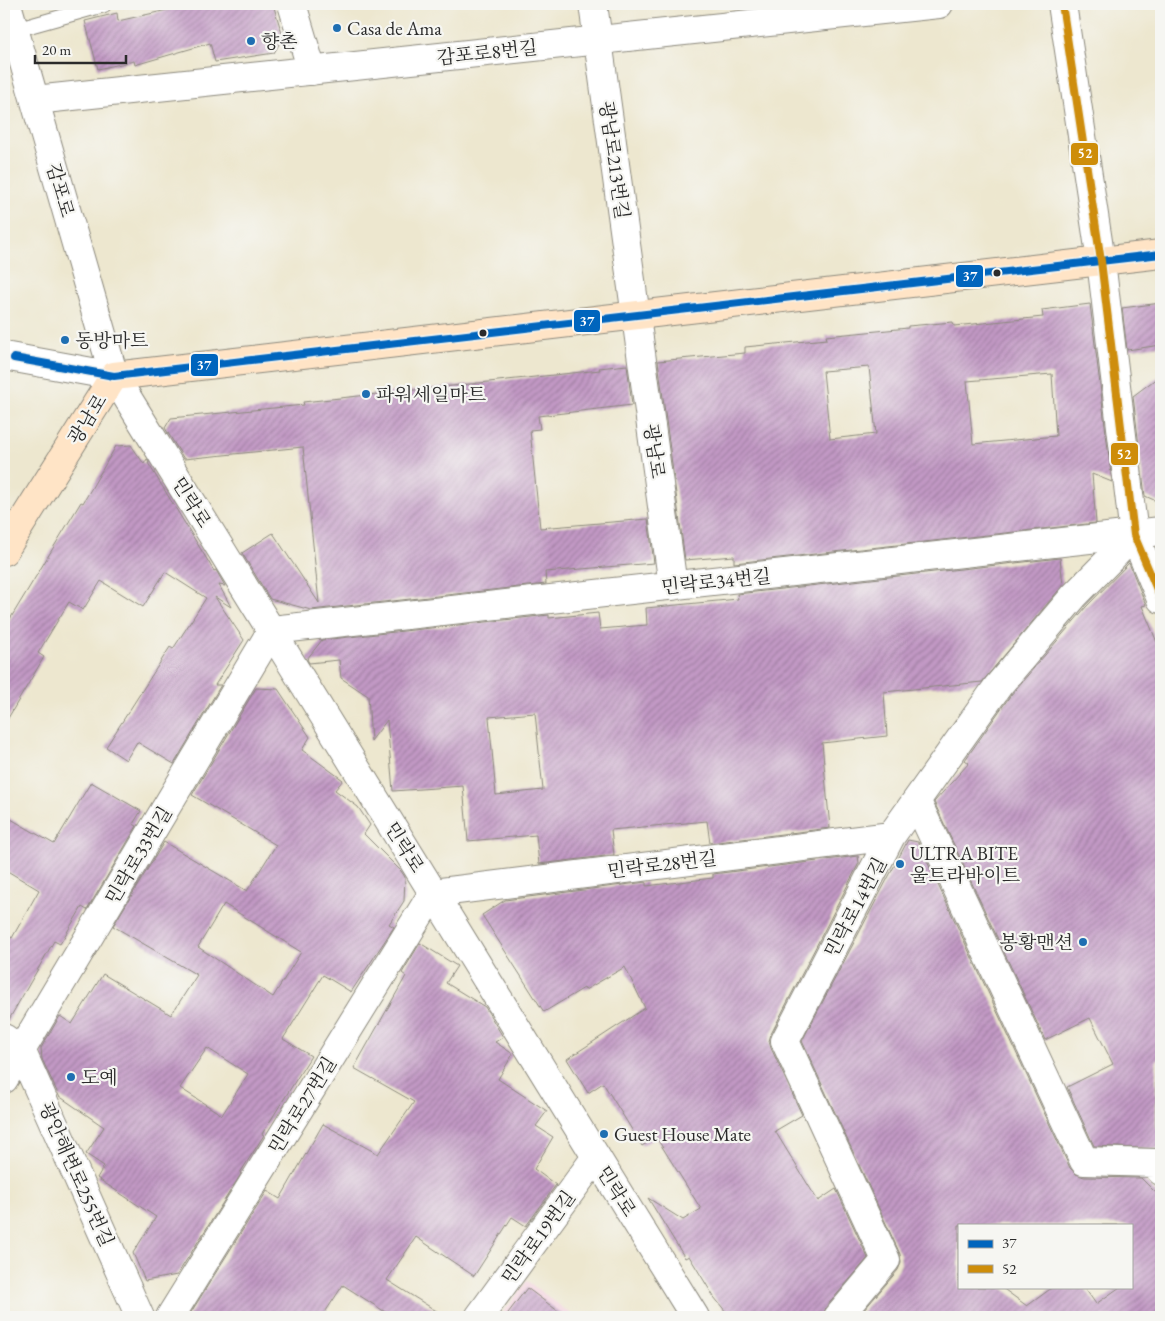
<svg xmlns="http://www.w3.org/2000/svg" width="1165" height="1321" viewBox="0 0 1165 1321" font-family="'EB Garamond','Noto Serif KR',serif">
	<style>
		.built { fill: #f4cfde }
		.building { fill: url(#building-hatch); fill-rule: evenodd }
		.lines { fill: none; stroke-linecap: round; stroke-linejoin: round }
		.service-casing { stroke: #8c897d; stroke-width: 16 }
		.minor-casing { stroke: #8c897d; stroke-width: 30 }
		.tertiary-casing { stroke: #8c897d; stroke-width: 30 }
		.secondary-casing { stroke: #8c897d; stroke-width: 30 }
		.service { stroke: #fff; stroke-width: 14 }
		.minor { stroke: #fff; stroke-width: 28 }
		.tertiary { stroke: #fff; stroke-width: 28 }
		.secondary { stroke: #ffe4c6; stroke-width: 28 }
		.bus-1-casing { stroke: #f6f6f2; stroke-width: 11 }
		.bus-2-casing { stroke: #f6f6f2; stroke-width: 11 }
		.bus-1 { stroke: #0065bd; stroke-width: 8 }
		.bus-2 { stroke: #ce8d09; stroke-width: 8 }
		.poi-dot { fill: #1f6fb2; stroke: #f6f6f2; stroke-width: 2 }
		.bus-dot { fill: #2b2b2b; stroke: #f6f6f2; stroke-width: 2 }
		.labels { text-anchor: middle; stroke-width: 4.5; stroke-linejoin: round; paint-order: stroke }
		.poi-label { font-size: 19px; fill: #2b2b2b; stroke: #f6f6f2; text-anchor: start }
		.street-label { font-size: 19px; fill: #2b2b2b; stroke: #f6f6f2 }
		.line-badge { stroke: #f6f6f2; stroke-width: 2 }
		.badge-label { font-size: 14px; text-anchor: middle; font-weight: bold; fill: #fff }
	</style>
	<defs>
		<pattern id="building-hatch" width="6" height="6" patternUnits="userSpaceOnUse" patternTransform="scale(1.25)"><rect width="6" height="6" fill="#c299c5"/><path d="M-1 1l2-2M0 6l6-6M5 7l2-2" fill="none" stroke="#9e7da0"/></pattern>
	</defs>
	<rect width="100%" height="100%" fill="#f6f6f2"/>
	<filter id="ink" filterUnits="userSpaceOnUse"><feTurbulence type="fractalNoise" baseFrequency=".02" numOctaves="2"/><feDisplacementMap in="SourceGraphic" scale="10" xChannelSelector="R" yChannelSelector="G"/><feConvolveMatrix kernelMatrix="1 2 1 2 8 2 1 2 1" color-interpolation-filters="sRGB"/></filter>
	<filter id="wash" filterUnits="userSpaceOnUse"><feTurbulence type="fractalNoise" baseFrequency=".0096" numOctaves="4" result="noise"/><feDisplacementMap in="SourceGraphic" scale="20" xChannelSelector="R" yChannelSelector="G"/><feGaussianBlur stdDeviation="1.12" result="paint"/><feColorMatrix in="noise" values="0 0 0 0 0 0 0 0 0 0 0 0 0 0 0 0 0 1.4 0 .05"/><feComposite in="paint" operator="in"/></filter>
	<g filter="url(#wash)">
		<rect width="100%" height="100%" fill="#ede7cf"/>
		<!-- built -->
		<path class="built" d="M527,1281L575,1317H500Z"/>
		<g id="blocks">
			<!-- building -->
			<path class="building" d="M194,4H273L283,37L274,53L215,62L210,43L135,65L134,61L98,69L85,21L117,13L118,21Z
				M1161,303V345L1127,350L1122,308Z
				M1090,304L1112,482L1092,474L1096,523L734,563V556L685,560L658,361L745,353V347L827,339L826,336L908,328V326L953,322L954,326L1043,317L1042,310ZM869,367L876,434L830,439L823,371ZM1052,374L1056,436L973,444L967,381Z
				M627,365L632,405L538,416L540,429L530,430L540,528L648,519L654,563L545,572L546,584L311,610L270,599L242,553L273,533L319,603L303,447L184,459L165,428L171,418L304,405L303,402L600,370L599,368Z
				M1161,375V503L1145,496L1133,396Z
				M131,445L144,464L147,459L149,463H148L214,571L216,570L225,586L219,585L231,607L215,597L244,640L215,685H221L174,764L137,742L126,760L106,747L170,647L173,649L206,598L165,572L143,607L101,581L83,610L69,602L38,653L44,657L4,725V629L81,502L83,503L116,446Z
				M1060,558L1063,585L982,682L884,692L887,736L822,743L830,828L710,843L707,821L611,830L614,855L539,864L536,835L468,841L463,786L393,791L387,720L371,741L368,696L341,678L339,660L309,663L307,659L322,640L549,615V618L598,613L600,629L647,625L646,608L738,599L737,594ZM535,713L543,790L496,795L489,717Z
				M1129,563L1146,605L1142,606L1161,652V1058L1156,1060V1127L1161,1126V1149L1094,1146L1067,1087L1113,1064L1090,1018L1045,1040L934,802L969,763L965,760L1010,696L1086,607Z
				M256,688L278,689L310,737L302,750L343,780L335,790L358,807L370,825L364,834L401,871L405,877L404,901L389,924L394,927L351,992L323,975L283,1039L311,1056L262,1134L264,1135L240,1173L241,1174L177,1275L145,1281L133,1253L156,1217L97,1178L104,1166L86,1154L104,1127L59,1096L42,1059L41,1048L60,1016L72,1024L103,974L171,1015L197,975L113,926L164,842L247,891L276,845L192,795ZM224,904L301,952L273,997L198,947ZM207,1048L248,1074L222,1115L180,1088Z
				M91,782L141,811L133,824L137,826L87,910L82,907L60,944L54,941L7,1023H4V933L12,938L39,890L4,869V815L54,844Z
				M908,840L918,842L1070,1168L1076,1174L1084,1177L1141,1178L1161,1198V1317H858L898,1270L901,1263L900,1254L802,1041ZM959,1225H1131V1287H1120L1096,1304L1084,1287H1053L1027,1306L1001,1287H959Z
				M858,856L859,863L771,1034L769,1041L771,1048L802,1115L775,1131L818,1201L836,1189L868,1258L826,1307L823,1317H730L714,1297L689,1256L685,1258L648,1198L683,1220L701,1209L656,1137L642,1146L603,1083L588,1093L567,1059L645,1008L625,967L585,990L584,988L544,1012L482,915L505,900L646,882V886L713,878V874Z
				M420,943L457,966L446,983L485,1007L503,1037L495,1042L513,1054L498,1079L547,1111L536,1126L553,1137L534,1169L556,1185L526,1226L512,1217L474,1276L416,1237L387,1280L446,1317H393L343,1285L322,1317H188L267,1191L280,1199L323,1124L378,1154L414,1102L354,1068L406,976L402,973Z
				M527,1288L566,1317H505Z"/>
		</g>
	</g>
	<g filter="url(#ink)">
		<use href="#blocks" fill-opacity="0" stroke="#8c897d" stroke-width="1"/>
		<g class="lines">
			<!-- service casing -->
			<g class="service-casing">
				<path id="service" d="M15,30L104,5"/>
			</g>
			<!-- minor casing -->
			<g class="minor-casing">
				<path id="minor" d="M292,4L312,71
					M593,4L673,586
					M1062,4L1101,261L1134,535L1161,599
					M35,100L939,4
					M4,356L114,376
					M917,802L1084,1161L1155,1163L1161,1171
					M4,1038L21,1050L140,1317
					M4,1079L272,630L1161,531
					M170,1317L433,893L891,836
					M479,1317L596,1157
					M838,1317L886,1260L785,1041L891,836L998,686L1074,596L1134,535"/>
			</g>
			<!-- tertiary casing -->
			<g class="tertiary-casing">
				<path id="tertiary" d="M7,4L114,376L695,1317"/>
			</g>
			<!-- secondary casing -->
			<g class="secondary-casing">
				<path id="secondary" d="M4,551L114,376L1161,254"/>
			</g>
			<!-- service -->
			<use href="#service" class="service"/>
			<!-- minor -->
			<use href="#minor" class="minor"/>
			<!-- tertiary -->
			<use href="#tertiary" class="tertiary"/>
			<!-- secondary -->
			<use href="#secondary" class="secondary"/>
			<!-- bus-1 casing -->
			<g class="bus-1-casing">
				<path id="bus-1" d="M14,358L114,376L1161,254"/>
			</g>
			<!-- bus-2 casing -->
			<g class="bus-2-casing">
				<path id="bus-2" d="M1062,4L1101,261L1134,535L1161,599"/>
			</g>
			<!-- bus-1 -->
			<use href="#bus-1" class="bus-1"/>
			<!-- bus-2 -->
			<use href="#bus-2" class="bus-2"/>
		</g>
	</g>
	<!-- markers -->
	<g class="poi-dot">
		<circle cx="337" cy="28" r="5"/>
		<circle cx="251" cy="41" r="5"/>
		<circle cx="65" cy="340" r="5"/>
		<circle cx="366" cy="394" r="5"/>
		<circle cx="900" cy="864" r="5"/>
		<circle cx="1083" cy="942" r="5"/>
		<circle cx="71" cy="1077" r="5"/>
		<circle cx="604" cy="1134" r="5"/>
	</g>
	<g class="bus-dot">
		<circle cx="997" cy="273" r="4.5"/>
		<circle cx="483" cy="333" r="4.5"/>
	</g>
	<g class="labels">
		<!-- poi labels -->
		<g class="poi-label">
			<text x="347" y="35">Casa de Ama</text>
			<text x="261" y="48">향촌</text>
			<text x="75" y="347">동방마트</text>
			<text x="376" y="401">파워세일마트</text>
			<text x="910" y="860">ULTRA BITE<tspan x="910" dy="22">울트라바이트</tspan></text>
			<text x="1073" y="949" text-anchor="end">봉황맨션</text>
			<text x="81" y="1084">도예</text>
			<text x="614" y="1141">Guest House Mate</text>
		</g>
		<!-- street labels -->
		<g class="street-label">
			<text transform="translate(487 52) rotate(-6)" y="7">감포로8번길</text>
			<text transform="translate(615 160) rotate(82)" y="7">광남로213번길</text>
			<text transform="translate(61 190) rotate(74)" y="7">감포로</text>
			<text transform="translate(87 419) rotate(-58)" y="7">광남로</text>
			<text transform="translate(655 451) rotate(82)" y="7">광남로</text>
			<text transform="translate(192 502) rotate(58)" y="7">민락로</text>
			<text transform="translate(716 581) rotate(-6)" y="7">민락로34번길</text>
			<text transform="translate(405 847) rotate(58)" y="7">민락로</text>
			<text transform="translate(138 855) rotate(-59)" y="7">민락로33번길</text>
			<text transform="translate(662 864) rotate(-7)" y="7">민락로28번길</text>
			<text transform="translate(855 907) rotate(-62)" y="7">민락로14번길</text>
			<text transform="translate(302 1105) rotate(-58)" y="7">민락로27번길</text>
			<text transform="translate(77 1174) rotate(66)" y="7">광안해변로255번길</text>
			<text transform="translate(617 1191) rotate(58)" y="7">민락로</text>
			<text transform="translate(538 1237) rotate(-54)" y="7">민락로19번길</text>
		</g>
	</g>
	<g class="line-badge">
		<rect x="1070" y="142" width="29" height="24" rx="5" fill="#ce8d09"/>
		<rect x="955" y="264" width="29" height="24" rx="5" fill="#0065bd"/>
		<rect x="573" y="309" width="28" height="24" rx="5" fill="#0065bd"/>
		<rect x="190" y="353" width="29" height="24" rx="5" fill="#0065bd"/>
		<rect x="1110" y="442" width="29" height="24" rx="5" fill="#ce8d09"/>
	</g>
	<g class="badge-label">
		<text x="1085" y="158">52</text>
		<text x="970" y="281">37</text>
		<text x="587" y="326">37</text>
		<text x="204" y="370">37</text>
		<text x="1124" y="459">52</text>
	</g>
	<!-- margin -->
	<rect width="1165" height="1321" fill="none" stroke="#f6f6f2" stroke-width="20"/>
	<!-- legend -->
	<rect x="958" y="1224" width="175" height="65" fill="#f6f6f2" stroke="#a5a5a2"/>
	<rect x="968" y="1240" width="25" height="8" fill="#0065bd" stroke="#a5a5a2"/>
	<text x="1002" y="1248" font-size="15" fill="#2b2b2b">37</text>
	<rect x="968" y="1265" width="25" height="8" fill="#ce8d09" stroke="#a5a5a2"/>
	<text x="1002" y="1274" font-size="15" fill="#2b2b2b">52</text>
	<!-- scale -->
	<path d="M35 55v8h91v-8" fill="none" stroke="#2b2b2b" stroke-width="2.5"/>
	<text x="42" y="55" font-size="15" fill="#2b2b2b" stroke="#f6f6f2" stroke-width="4" paint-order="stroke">20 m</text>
</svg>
